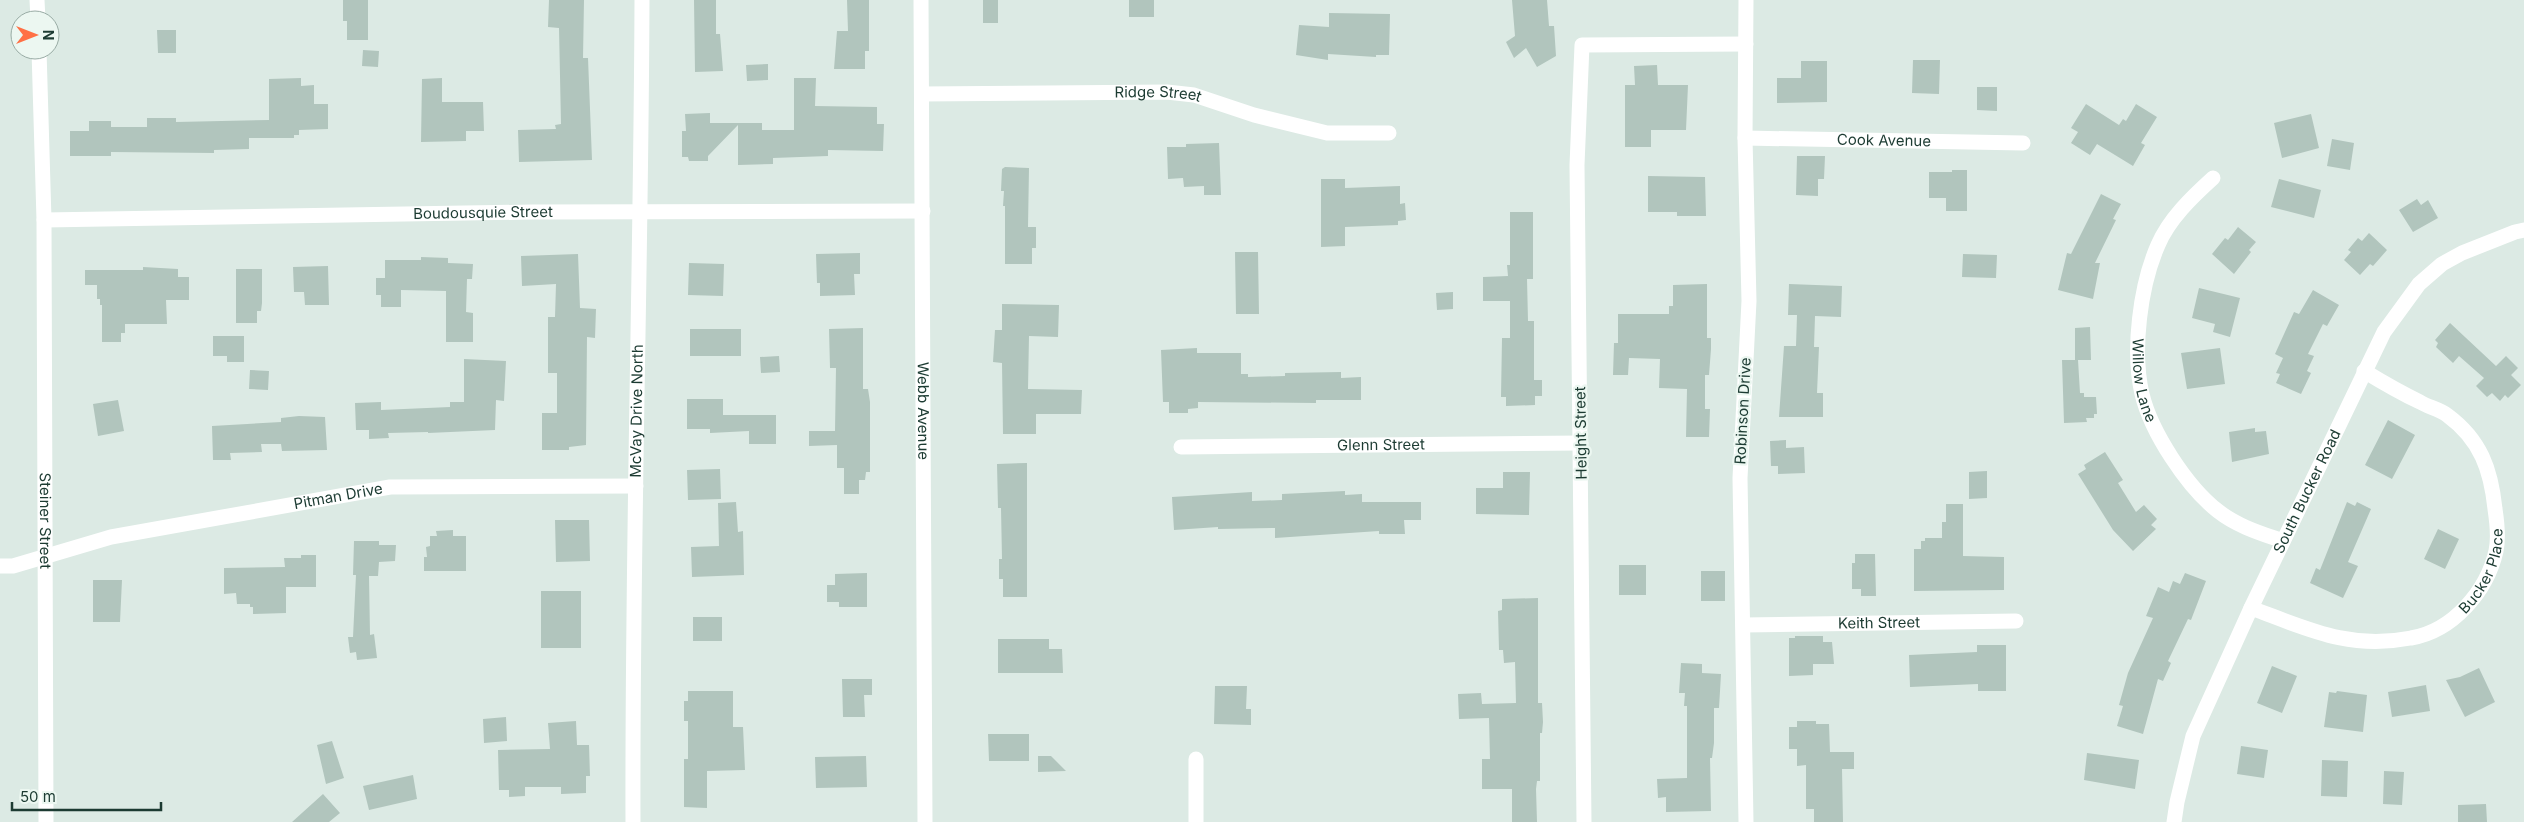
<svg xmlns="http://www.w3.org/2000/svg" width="2524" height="822" viewBox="0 0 2524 822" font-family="Inter,sans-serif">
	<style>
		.building { fill: #b1c5bd }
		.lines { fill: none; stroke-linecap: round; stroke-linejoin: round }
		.minor { stroke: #fff; stroke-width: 15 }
		.labels { text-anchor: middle; stroke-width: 4.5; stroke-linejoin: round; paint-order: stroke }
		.street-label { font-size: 15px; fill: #1c3b32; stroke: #ecf7f1 }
	</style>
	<rect width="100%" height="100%" fill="#dceae4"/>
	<!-- building -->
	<path class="building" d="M343,0H368V40H347V21H343Z
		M549,0H584L583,58H588L592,160L519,162L518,130L556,129L555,125L561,124L559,28L548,27Z
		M694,0H716V34H720L723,71L695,72Z
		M847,0H869V51H865V69H834L837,31H848Z
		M983,0H998V23H983Z
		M1129,0H1154V17H1129Z
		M1512,0H1547L1549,26H1554L1556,56L1537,67L1526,48L1514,58L1506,42L1515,36Z
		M1329,13L1390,14L1389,55H1376V57L1328,54V60L1296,55L1299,25L1329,27Z
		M157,30H176V53H158Z
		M363,50L379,51L378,67L362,66Z
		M1913,60H1940L1939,94L1912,93Z
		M1801,61H1827V102L1777,103V78H1801Z
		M768,64V80L747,81L746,65Z
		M1657,65L1658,85H1688L1686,130H1651V147H1625V85H1635L1634,66Z
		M301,78V86L314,85V104H328V129L299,130V135H294V138H249V149L214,150V153L111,152V156H70V131H89V121H111V127H147V118H176V122L269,120V79Z
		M442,78V102H483L484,131H466V141L421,142L422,79Z
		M794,78H816L815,106L877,107V124H884L883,151L828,150V156L773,158V164L738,165V125L708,156V161H689L688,157H682V131H686L685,114L710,113V123H762V130H794Z
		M1977,87H1997V111L1977,110Z
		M2086,104L2119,125L2123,119L2126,121L2136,104L2157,117L2141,143L2145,145L2133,166L2097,144L2090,155L2071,143L2078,132L2071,128Z
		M2311,114L2319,148L2282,158L2274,123Z
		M2332,139L2354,143L2350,170L2327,166Z
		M1219,143L1221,195H1204V186L1184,187L1183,178L1168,179L1167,147H1186V144Z
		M1797,156H1825L1824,179H1818V196L1796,195Z
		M1005,167L1029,168L1028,227H1036V248H1032V264H1005V206H1003L1004,191H1001L1002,169Z
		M1952,170H1967V211H1946V198H1929V172H1952Z
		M1648,176L1705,177L1706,216H1677V212H1648Z
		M1321,179H1345V188L1400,186V204L1405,203L1406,220L1398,221V225L1345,227V246L1321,247Z
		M2279,179L2321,190L2314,218L2271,207Z
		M2101,194L2121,204L2113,219L2116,220L2095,263H2100L2093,299L2058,290L2067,253L2071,254Z
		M2417,199L2421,205L2428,200L2438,218L2413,232L2399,210Z
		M1510,212H1533V279H1527L1528,321H1534V380H1542V396H1535V405L1506,406V397H1501L1502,338H1510V301H1483V277L1508,276L1507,265H1510Z
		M2238,227L2256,242L2249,250L2251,252L2234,274L2212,254L2225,238L2228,240Z
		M2369,233L2387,250L2373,266L2370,264L2360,275L2344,260L2351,252L2348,250L2358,238L2362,241Z
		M1235,252H1258L1259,314H1236Z
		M860,253V274H854L855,295L820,296V283H817L816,254Z
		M578,254L580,308L596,309L595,338L587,337L586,445L569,447V450H542V413H557V373H548V317H555L556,284L522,286L521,256Z
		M1963,254L1997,255L1996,278L1962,277Z
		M421,257L448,258V263L473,264L472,279H467L466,312L473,313V342H446V291L401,290V307H381V295H376V278H385V260H421Z
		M689,263L724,264L723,296L688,295Z
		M328,266L329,305H305L304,292H294L293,267Z
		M143,267L178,269V277H189V300H166L167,324H125V333H121V342H102V305H100V299H97V285H85V270H143Z
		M236,269H262V303L261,311H257V323H236Z
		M1707,284V338H1711V349L1709,375H1705V409H1710L1709,437H1686L1687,389L1659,388L1660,359L1629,358L1628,375H1613L1614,343H1618V314H1669V306H1673V285Z
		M1789,284L1842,286L1841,317L1815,316L1814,347H1819L1817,393H1823V417H1779L1784,346H1796L1797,315H1788Z
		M2199,288L2240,298L2230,337L2213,332L2215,324L2192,318Z
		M2313,290L2339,305L2327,326L2323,324L2308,354L2314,356L2307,371L2311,373L2301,394L2276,383L2280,374L2276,373L2283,358L2275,354L2294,312L2299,314Z
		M1453,292V309L1437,310L1436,293Z
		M1002,304L1059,305L1058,337L1029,336L1028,389L1082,390L1081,414H1036V434H1003L1002,363L993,362L995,330H1002Z
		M2450,323L2496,366L2506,356L2518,368L2511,375L2521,385L2508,398L2505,395L2500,401L2492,393L2487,397L2476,386L2484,378L2459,356L2453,363L2436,347L2438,343L2435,340Z
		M2090,327L2091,360H2078L2080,393H2084V397H2096L2097,414H2094V418H2086L2087,422L2064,423L2062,360H2075V328Z
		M863,328V389H868L870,402V472H866L865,480H859V494H844V468H837V445L809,446V431H835L836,368H830L829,329Z
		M690,329H741V356H690Z
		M213,336H244V362H227V356H213Z
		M1197,348V353H1241V374H1248V377L1285,376V373L1341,372V378L1361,377V400H1316V403L1198,402V408L1188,409V413H1169V402H1163L1161,350Z
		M2220,348L2225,384L2187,389L2181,353Z
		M779,356L780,372L761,373L760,357Z
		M464,359L506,361L504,401L496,400L495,430L428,433V432L388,433L389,438L369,439V430H356L355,403L381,402V410L450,407V402H464Z
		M250,370L269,371L268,390L249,389Z
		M687,399H723V415H776V444H749V431L710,433V429H687Z
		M118,400L124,431L98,436L93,404Z
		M299,416L325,417L327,450L282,451L281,444H261L262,452L230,453L231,460H213L212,426L281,422V418Z
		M2388,420L2415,435L2392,479L2365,465Z
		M2255,428V432L2266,431L2269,454L2232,462L2229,432Z
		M1786,440V448L1804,447L1805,473L1778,474V466H1771L1770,441Z
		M2105,452L2123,480L2118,483L2136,512L2144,505L2157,519L2151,525L2156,529L2133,551L2113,530L2078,474L2086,469L2084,465Z
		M1027,463V597H1003V579H999V559H1002L1001,508H998L997,464Z
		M720,469L721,499L688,500L687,470Z
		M1987,471V498L1969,499V472Z
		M1503,472H1530L1529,515L1476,514V488H1503Z
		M1345,491V495L1362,494V502H1421V520H1404L1405,534H1379V531L1275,538V528L1218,529V527L1174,530L1172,497L1252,492V501L1282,500V494Z
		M736,502L738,532L743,531L744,575L692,577L691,547L719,546L718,503Z
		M2347,502L2355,506L2357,502L2371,509L2348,562L2358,566L2343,598L2310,583L2316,568L2320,570Z
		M1946,504H1963V556L2004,557V590L1914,591V549H1921V541H1925V538H1942V522H1946Z
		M555,520H589L590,561L556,562Z
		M2438,529L2459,539L2445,569L2424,559Z
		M453,530V536H466V571H424V557H427L426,547L430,546V536H437L436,531Z
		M354,541H379V545H396L395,561L379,562L378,576H369L370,635L374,634L377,658L357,660L356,652L350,653L348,637H353L356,575H353Z
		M1855,554H1875L1876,596H1861V589H1852V563H1855Z
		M301,555H316V587H286V613L253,614V607H250V604H237L236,593L224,594V568L285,567L284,558H301Z
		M1619,565H1646V595H1619Z
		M1701,571H1725V601H1701Z
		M867,573V607H839V602H827V585H835V574Z
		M2185,573L2206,581L2191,620L2188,619L2168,661L2171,663L2163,681L2158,679L2143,734L2117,726L2123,706L2119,705L2128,673L2153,618L2146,616L2158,587L2169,592L2173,581L2180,584Z
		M93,580H122L120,622H93Z
		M541,591H581V648H541Z
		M1538,598V703H1542L1543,722L1542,733H1540V781H1537L1536,789L1537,822H1512V789H1482V759H1490L1489,718L1459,719L1458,694L1481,693L1482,704L1516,703L1515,662L1504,663L1503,650H1499L1498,611L1502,610V599Z
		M693,617H722V641H693Z
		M1795,636H1823V642H1832L1834,664H1813V675L1789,676V638H1795Z
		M998,639H1049V649H1062L1063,673H998Z
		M1977,645H2006V691H1978V684L1910,687L1909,655L1977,652Z
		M1681,663L1702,664V673L1721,674L1719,708H1714V743L1712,758H1710L1711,811L1666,812V797L1658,798L1657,779L1687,778V706H1684L1685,693H1679Z
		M2272,666L2297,676L2282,713L2257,703Z
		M2479,668L2495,702L2465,717L2446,680L2460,677Z
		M842,679H872V695H864L865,717H843Z
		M2426,685L2430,711L2392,717L2388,692Z
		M1215,686H1247L1246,709H1251V725L1214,724Z
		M688,691H733V727H743L745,770L707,771V808L684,807V759H688V721H684V701H688Z
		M2337,691L2367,695L2363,732L2324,727L2329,692L2336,693Z
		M506,717L507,741L484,743L483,719Z
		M576,721L577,745H589L590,776H586V793L561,794V787H525V796L509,797V790H499L498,750L550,749L548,723Z
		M1797,721H1816V724H1829L1830,752H1854V769H1842L1843,822H1814V809H1806V765L1797,766V749H1789V727H1797Z
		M988,734H1029V761H989Z
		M332,741L344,778L326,784L317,745Z
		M2241,746L2268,750L2264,778L2237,774Z
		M2087,753L2139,760L2135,789L2084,780Z
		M866,756L867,787L816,788L815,757Z
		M1038,756H1051L1066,771L1038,772Z
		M2322,760L2348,761L2347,797L2321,796Z
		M2384,771L2404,772L2402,805L2383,804Z
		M413,775L417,799L369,810L363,786Z
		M323,794L340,813L329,822H292Z
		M2486,804L2487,822H2458V805Z"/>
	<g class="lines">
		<!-- minor -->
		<g class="minor">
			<path d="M37,0L38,20"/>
			<path id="s1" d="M921,0L925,822"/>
			<path d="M1746,0L1745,138L1749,301L1740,478L1746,822"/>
			<path id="s2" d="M39,50L44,220L46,822"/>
			<path id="s3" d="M922,94L1167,92L1194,95L1254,115L1327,133H1389"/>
			<path id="s4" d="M1745,138L2023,143"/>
			<path id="s5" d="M2213,178C2192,197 2169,219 2158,245C2140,286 2132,351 2142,394C2151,432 2187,487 2218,511C2237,526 2260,533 2283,541"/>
			<path id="s6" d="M44,220L532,212L923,211"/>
			<path id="s7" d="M1181,447L1581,443"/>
			<path id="s8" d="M0,566H13L111,537L390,487L636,486"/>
			<path id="s9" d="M2251,608C2308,629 2349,650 2411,638C2453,631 2487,591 2496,551C2499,537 2497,522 2495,509C2491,470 2481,440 2447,415C2439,409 2428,407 2420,402C2401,393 2382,382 2364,371"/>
			<path id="s10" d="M1743,625L2016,621"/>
			<path d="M1196,759V822"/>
			<path id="s11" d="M633,822C632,548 641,274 642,0"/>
			<path d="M1584,822L1577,165L1582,45L1746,44"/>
			<path id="s12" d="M2174,822L2177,802L2193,736L2251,608L2384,332L2419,284L2442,264L2462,253L2515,232L2524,230"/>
		</g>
	</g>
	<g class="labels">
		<!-- street labels -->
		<g class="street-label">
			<text dy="5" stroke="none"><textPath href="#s3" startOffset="236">Ridge Street</textPath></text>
			<text dy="5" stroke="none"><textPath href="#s4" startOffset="139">Cook Avenue</textPath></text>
			<text dy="5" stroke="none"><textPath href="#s6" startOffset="439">Boudousquie Street</textPath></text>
			<text dy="5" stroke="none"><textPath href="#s5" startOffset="226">Willow Lane</textPath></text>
			<text dy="5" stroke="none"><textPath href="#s11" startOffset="411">McVay Drive North</textPath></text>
			<text dy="5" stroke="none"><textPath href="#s1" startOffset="411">Webb Avenue</textPath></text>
			<text transform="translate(1743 411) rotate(-87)" y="5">Robinson Drive</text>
			<text transform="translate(1581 433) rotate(-91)" y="5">Height Street</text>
			<text dy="5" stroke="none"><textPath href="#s7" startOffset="200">Glenn Street</textPath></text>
			<text dy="5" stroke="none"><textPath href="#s12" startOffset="358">South Bucker Road</textPath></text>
			<text dy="5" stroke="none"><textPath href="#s8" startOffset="346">Pitman Drive</textPath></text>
			<text dy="5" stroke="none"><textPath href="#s2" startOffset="471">Steiner Street</textPath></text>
			<text dy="5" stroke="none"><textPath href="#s9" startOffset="270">Bucker Place</textPath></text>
			<text dy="5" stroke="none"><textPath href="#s10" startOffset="136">Keith Street</textPath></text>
		</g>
	</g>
	<!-- north arrow -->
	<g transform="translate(35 35) rotate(90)"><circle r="24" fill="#ecf7f1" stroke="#99aca5"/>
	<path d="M0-4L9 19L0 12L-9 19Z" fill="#ff7045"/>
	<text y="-8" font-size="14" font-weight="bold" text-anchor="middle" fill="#1c3b32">N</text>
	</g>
	<!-- scale -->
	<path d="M12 802v8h149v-8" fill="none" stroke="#1c3b32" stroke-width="2.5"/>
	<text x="20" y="802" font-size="15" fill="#1c3b32" stroke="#ecf7f1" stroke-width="4" paint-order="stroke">50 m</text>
</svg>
